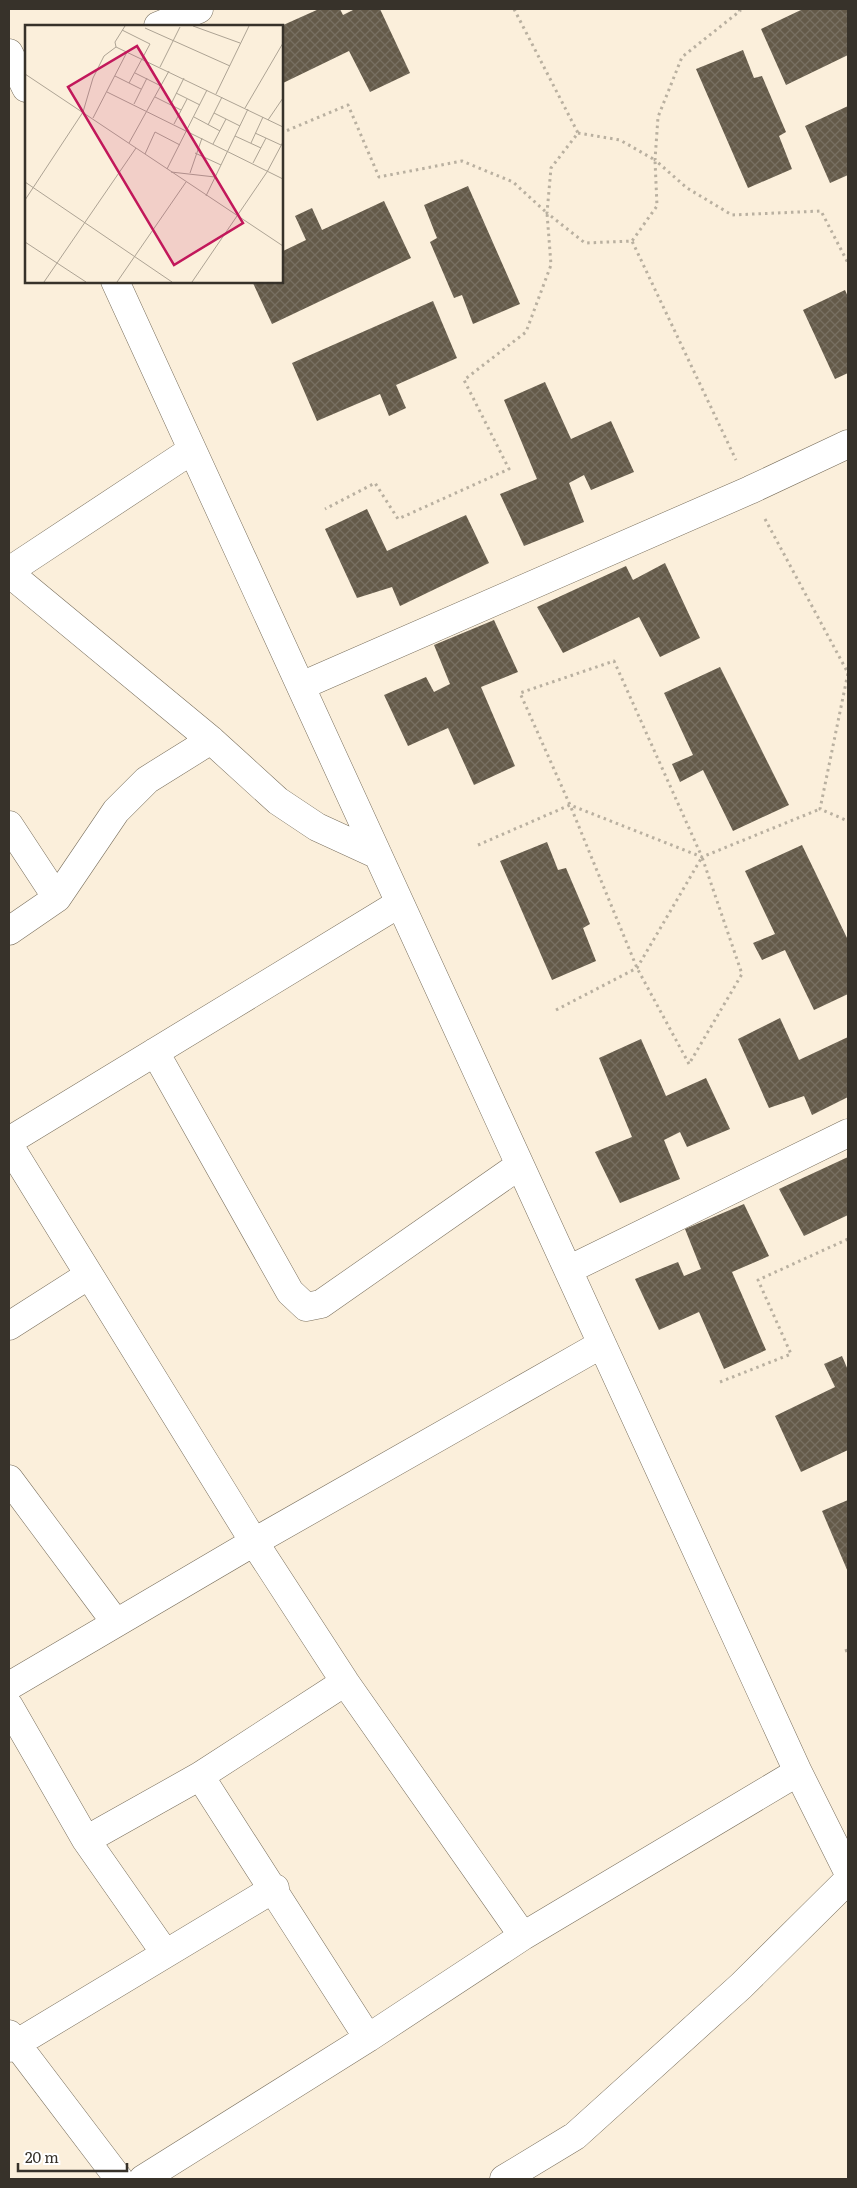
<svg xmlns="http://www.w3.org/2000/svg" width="857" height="2188" viewBox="0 0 857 2188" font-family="Literata,serif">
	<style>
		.building { fill: url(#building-cross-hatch) }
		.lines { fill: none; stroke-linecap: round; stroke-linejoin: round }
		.minor-casing { stroke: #796f5d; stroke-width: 29 }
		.path { stroke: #b9b0a0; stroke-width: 3; stroke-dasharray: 2.5 4; stroke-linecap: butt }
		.minor { stroke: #fff; stroke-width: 28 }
		.inset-road { fill: none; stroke: #ada394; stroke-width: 1 }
		.view { fill: #c2185b; fill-opacity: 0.15; stroke: #c2185b; stroke-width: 2.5 }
		.inset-edge { fill: none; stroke: #37322a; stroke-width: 2.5 }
	</style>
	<defs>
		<pattern id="building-cross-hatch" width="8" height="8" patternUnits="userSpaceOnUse" patternTransform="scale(1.25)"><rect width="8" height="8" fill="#645a49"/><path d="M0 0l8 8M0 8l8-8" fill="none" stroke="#776f61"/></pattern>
	</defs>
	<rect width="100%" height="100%" fill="#fbefdb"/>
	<!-- building -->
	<path class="building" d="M319,9H340L343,15L355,9H380L410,73L370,92L349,51L281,84V26Z
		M803,9H848V55L786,85L761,29Z
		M743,50L754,78L762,76L786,132L779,136L792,169L748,188L696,69Z
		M848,106V175L830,183L805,126Z
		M468,186L520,304L473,324L462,295L454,298L430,242L437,238L424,205Z
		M384,201L411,258L272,324L252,281H281V252L306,240L295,216L312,208L322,230Z
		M845,290L848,297V373L835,379L803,310Z
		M433,301L457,358L396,385L406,408L389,416L380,394L317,421L292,363Z
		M545,382L571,439L611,421L634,472L591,490L584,475L569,483L584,522L524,546L500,494L537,479L504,400Z
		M367,509L387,551L466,515L489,563L400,606L392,587L357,598L325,529Z
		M665,563L700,638L660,657L639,617L563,653L537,607L626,566L633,580Z
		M494,620L518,672L481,687L515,766L474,785L448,728L408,746L384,695L426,677L434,692L450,684L434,645Z
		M720,667L789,805L733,831L703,770L680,782L672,764L693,755L664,693Z
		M547,842L558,870L566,868L590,924L583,928L596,961L552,980L500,861Z
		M802,845L848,940V994L814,1010L785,950L762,960L753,943L775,934L745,871Z
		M780,1018L799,1060L848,1037V1097L812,1115L804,1096L769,1108L738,1039Z
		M641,1039L666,1096L706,1078L730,1129L687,1147L680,1132L664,1140L680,1179L620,1203L595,1152L632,1137L599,1058Z
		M848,1157V1215L804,1236L779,1189Z
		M744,1204L769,1256L732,1272L766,1350L724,1369L699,1312L659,1330L635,1279L678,1262L684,1276L701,1269L685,1229Z
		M842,1356L848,1370V1450L801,1472L775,1416L835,1387L824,1364Z
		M848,1500V1572L822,1511Z"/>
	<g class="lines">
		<!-- minor casing -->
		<g class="minor-casing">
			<path id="minor" d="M158,26L199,9
				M9,53L26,88
				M115,281L798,1772L848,1872
				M9,571L192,450
				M9,573L211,740L278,801L317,827L378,855
				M301,686L750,490L848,444
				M9,825L57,898
				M9,931L57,898L116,811L147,780L211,740
				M155,1052L290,1292L306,1307L321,1304L520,1165
				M9,1141L400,903
				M9,1145L254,1542L345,1682L523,1936
				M568,1270L848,1133
				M9,1326L89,1275
				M9,1479L116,1623
				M9,1686L254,1542L602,1344
				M9,1706L86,1840L165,1953
				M200,1776L368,2038
				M86,1840L200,1776L345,1682
				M9,2034L119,2179
				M9,2048L275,1888
				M143,2179L368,2038L523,1936L798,1772
				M504,2179L575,2136L741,1986L848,1880"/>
		</g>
		<!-- path -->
		<path class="path" d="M514,9L578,133L551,168L547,213L585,243L632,241L736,460
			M739,9L740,11L682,57L658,117L655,160L687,188L732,215L821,211L848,263
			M281,133L348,105L379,177L462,161L513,182L547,213L551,265L526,332L464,380L509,469L398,519L375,483L325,509
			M578,133L620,140L655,160L657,206L632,241
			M765,519L848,673L820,809L848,821
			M478,845L570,805L702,857L820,809
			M556,1010L637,968L702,857L742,974L689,1064
			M689,1064L637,968L570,805L520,693L614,661L702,857
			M720,1382L791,1354L758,1280L848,1239
			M845,1651L848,1650"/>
		<!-- minor -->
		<use href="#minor" class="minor"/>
	</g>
	<!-- overview -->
	<g transform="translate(25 25)">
		<rect width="258" height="258" fill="#fbefdb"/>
		<path class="inset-road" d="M168,1L215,18M120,3L205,41M97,5L125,19L104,58M91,22L258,102M91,22L90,17L100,1M135,42L155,2M110,48L136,61M0,49L258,221M90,51L116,64M82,67L258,154M151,68L175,80M191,69L224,1M130,72L156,85M109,79L122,53M146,79L159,53M220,83L258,18M189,88L215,101M169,92L195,106M68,93L102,27M243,95L258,73M149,99L162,74M183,100L197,72M230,108L256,120M210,111L236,123M104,118L144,46M226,118L238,92M188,119L201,94M170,128L196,140M120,129L130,107L155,120M228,138L241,113M142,144L182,65M146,147L190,152M165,148L177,113M0,157L147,257M181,171L223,84M0,175L58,87L68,53L79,31L91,22M0,217L61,257M19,257L111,123M92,257L161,157M167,257L242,147L258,117"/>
		<path class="view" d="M112,21L218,198L149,240L43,62Z"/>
		<rect width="258" height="258" class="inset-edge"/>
	</g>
	<!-- border -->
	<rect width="857" height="2188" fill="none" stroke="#37322a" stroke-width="20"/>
	<!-- scale -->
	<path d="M18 2163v8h109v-8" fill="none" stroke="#37322a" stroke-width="2.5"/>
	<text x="25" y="2163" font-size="15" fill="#37322a" stroke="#ffffff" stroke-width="4" paint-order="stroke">20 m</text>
</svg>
